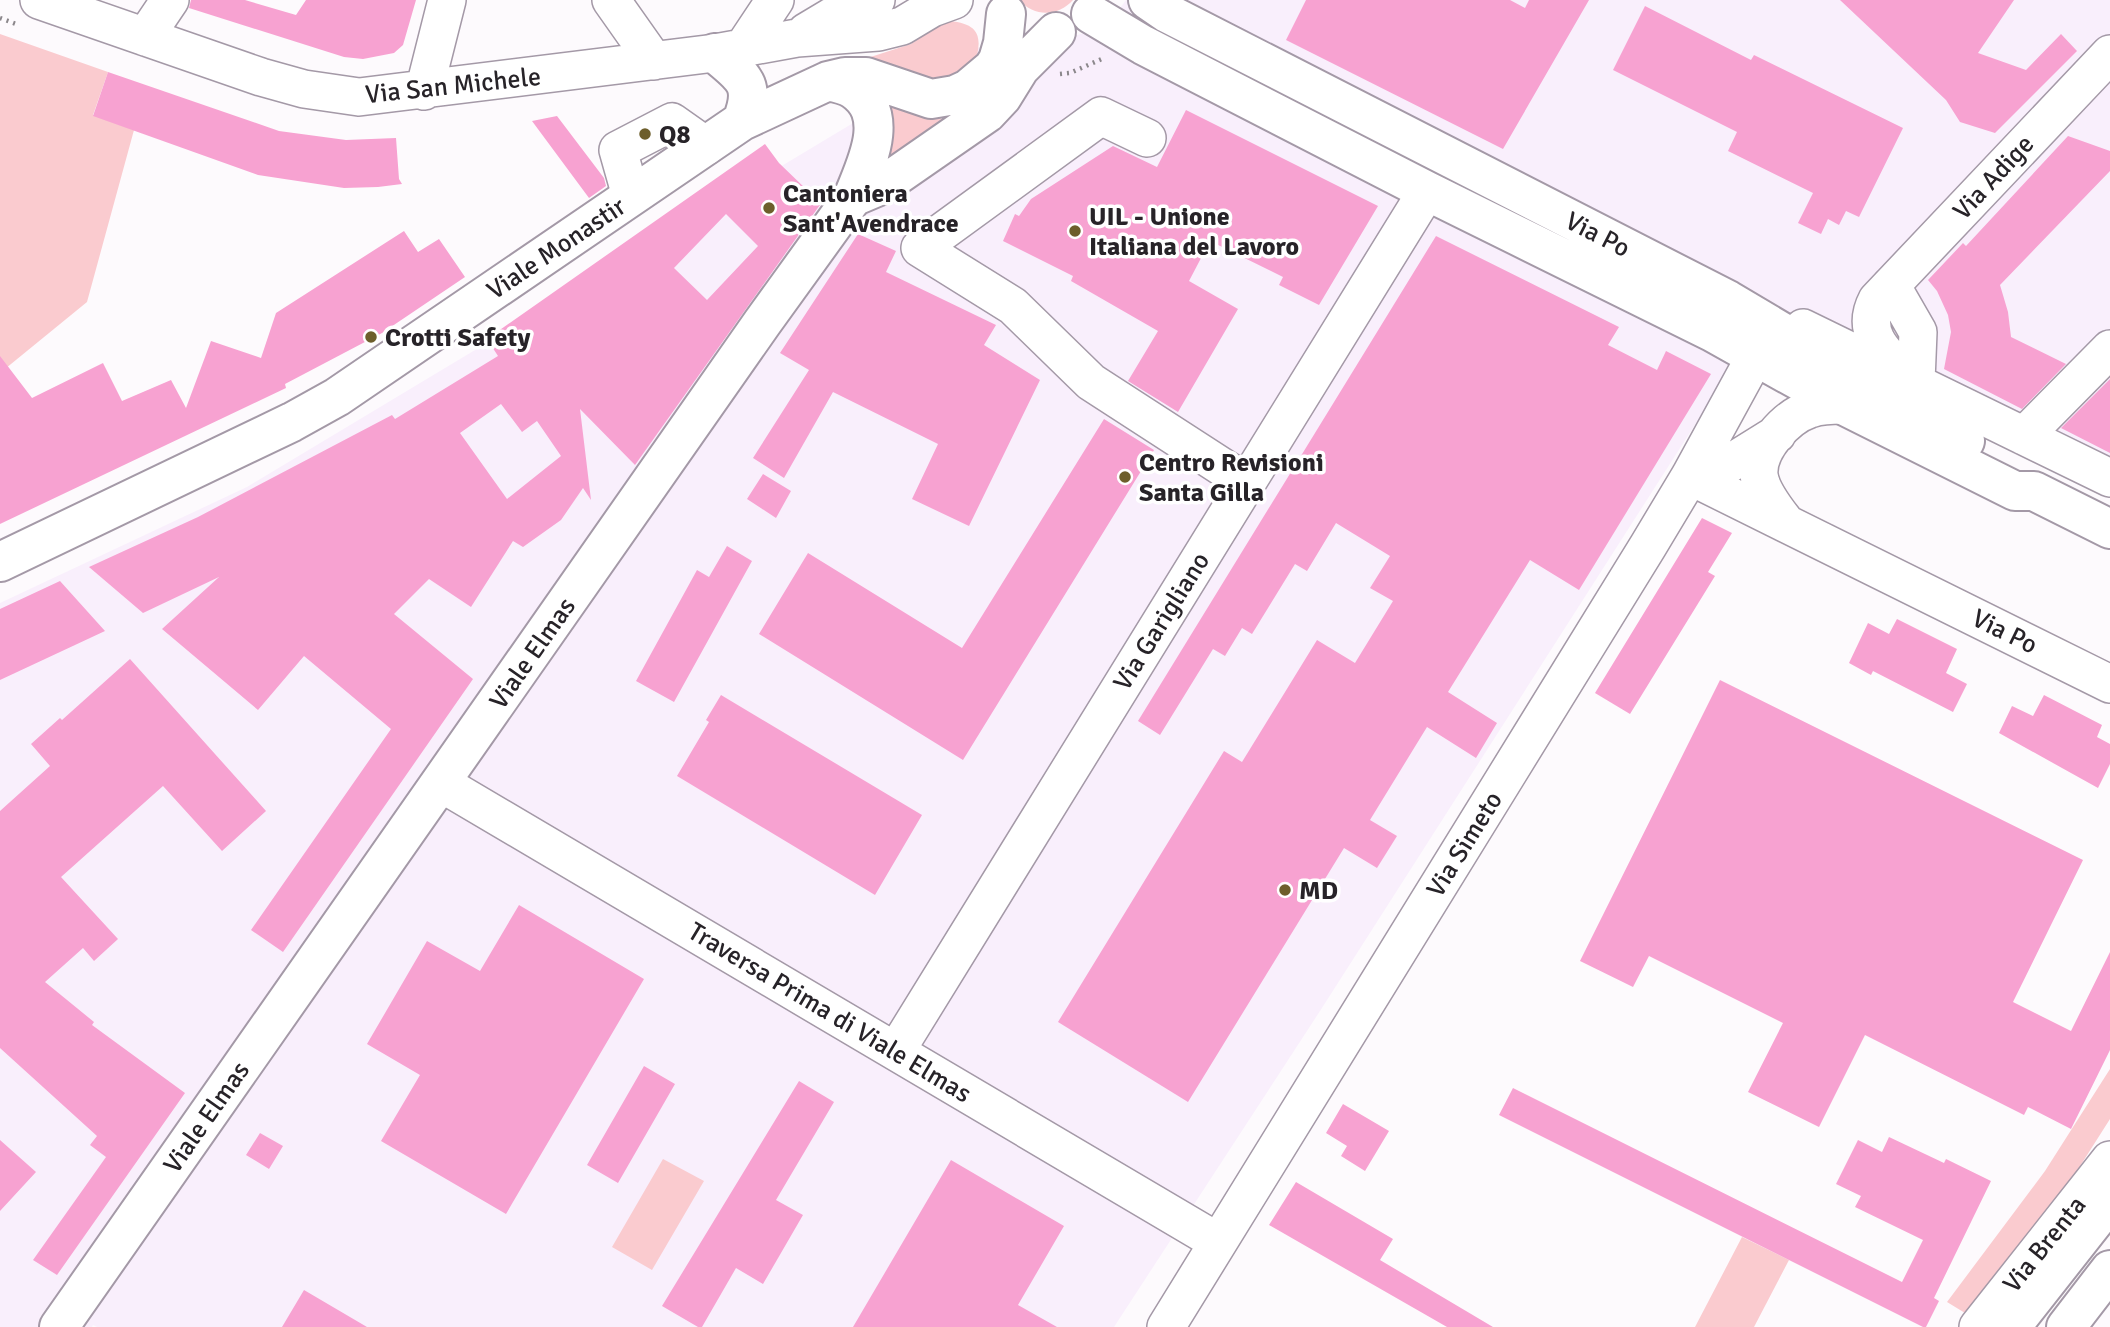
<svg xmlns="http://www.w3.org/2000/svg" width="2110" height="1327" viewBox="0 0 2110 1327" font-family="Signika,sans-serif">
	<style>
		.built { fill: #f9effc }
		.green { fill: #facbcf }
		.building { fill: #f7a2d1; fill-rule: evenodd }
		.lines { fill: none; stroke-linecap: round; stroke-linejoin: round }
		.minor-casing { stroke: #a499a7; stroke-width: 40 }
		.major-casing { stroke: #a499a7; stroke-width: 42 }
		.highway-casing { stroke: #a499a7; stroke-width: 42 }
		.path { stroke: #8b878b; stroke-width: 4.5; stroke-dasharray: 2 5; stroke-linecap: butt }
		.minor { stroke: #fff; stroke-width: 37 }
		.major { stroke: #fff; stroke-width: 38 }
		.highway { stroke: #fff; stroke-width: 38 }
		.poi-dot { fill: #6d5e2b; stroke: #fff; stroke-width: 2.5 }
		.labels { text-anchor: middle; stroke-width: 7; stroke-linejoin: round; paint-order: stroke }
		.street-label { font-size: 26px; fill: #272328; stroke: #fff }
		.poi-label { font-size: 26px; font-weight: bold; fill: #272328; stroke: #fff; text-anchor: start }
	</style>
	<rect width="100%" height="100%" fill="#fdfafd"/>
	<!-- built -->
	<path class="built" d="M1126,0H2110V472L1737,359L1320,1011L1114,1327H97L93,1325L92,1327H0V603L247,487L1008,30L1027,39L1042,41L1075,36L1097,28L1118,11Z"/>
	<!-- green -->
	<path class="green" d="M1019,0H1073C1058,17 1034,17 1019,0Z
		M945,21C981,22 984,38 973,68L940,85L858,61L911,44Z
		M0,34L108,72L93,115L134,130L87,302L0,373Z
		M878,98C900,110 919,117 945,119L879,167Z
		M2110,1069V1119L2075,1174L1965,1313L1947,1302L2045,1171Z
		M663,1159L704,1181L652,1270L612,1247Z
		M1742,1237L1789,1260L1754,1327H1695Z"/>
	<!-- building -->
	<path class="building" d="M191,0H245L296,15L306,0H416L403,45L394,53L363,59L344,57L189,8Z
		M1306,0H1510L1525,8L1529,0H1589L1503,149L1286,40Z
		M1840,0H2014L1978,53L2026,70L2061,34L2077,51L1995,133L1960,122L1946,100Z
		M1645,6L1751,60L1754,55L1903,128L1859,217L1846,211L1839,225L1828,219L1821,234L1798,223L1813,193L1728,151L1737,132L1613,70Z
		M108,72L279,131L346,140L396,138L399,179L402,184L378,187L344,188L258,175L93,116Z
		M1186,110L1378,206L1319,305L1279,285L1283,277L1210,241L1189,281L1238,309L1178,412L1128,381L1158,331L1071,281L1073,276L1003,241L1015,214L1019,216L1031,199L1113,146L1157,167Z
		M557,116L604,178L606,186L589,198L532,121Z
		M2068,136L2110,151V171L2000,285L2008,312L2011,337L2066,364L2022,409L1944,369L1951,332L1948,315L1937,291L1928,280L1963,243L1966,246Z
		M765,144L779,163L807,190L822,202L635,465L580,409L591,500L583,488L561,520L523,547L513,541L471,607L429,579L394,614L473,679L283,952L251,930L391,729L304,656L258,710L162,629L219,577L143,613L89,567L198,517L392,415L395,419L498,356L487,339ZM726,214L758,246L707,300L674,268ZM501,404L522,432L537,421L561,456L507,499L460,433Z
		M404,231L418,252L439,239L465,277L382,333L285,384L286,388L0,524V356L32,398L103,363L122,401L171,380L186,408L211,341L261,358L276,313Z
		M858,234L896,251L886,272L996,325L984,345L1040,380L969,526L912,499L938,444L833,392L784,478L753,458L809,370L780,353Z
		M1436,236L1619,327L1608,345L1657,370L1666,351L1711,374L1579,590L1530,560L1448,692L1497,723L1476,758L1427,727L1370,820L1397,836L1377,868L1344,848L1188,1102L1058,1022L1224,751L1242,762L1317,640L1355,663L1393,601L1370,588L1390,556L1336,523L1307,571L1295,564L1252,634L1242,628L1225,656L1213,649L1160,735L1138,721Z
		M2110,379V453L2061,428Z
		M1104,419L1154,450L963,760L759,634L808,553L962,648Z
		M763,474L791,491L776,518L747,499Z
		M1702,518L1732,533L1708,572L1715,576L1630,714L1595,693Z
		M727,546L752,561L674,702L636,681L697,570L709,577Z
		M60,581L105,631L0,680V609Z
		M1897,619L1957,649L1946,673L1967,684L1953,712L1873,671L1871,675L1849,663L1868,623L1889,634Z
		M130,659L266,811L222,851L163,786L61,877L118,939L94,961L83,948L45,982L94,1022L92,1025L185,1093L57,1275L33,1260L106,1157L90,1145L97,1136L0,1048V811L50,766L31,744L60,718L62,720Z
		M1720,680L2083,860L2013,1002L2071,1031L2110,952V1050L2071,1129L2028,1107L2024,1115L1865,1035L1819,1127L1748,1092L1783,1023L1649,956L1633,987L1580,961Z
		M721,695L922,815L875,895L677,776L709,722L706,720Z
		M2044,695L2102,725L2097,737L2110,744V764L2098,788L1999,733L2012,706L2033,716Z
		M519,905L644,979L506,1214L381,1141L420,1075L367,1044L427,941L480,971Z
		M644,1066L675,1084L618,1183L587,1165Z
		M799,1081L834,1102L776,1200L803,1215L763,1284L736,1268L702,1327H698L662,1306Z
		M1513,1088L1902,1282L1923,1240L1855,1207L1861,1196L1836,1184L1858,1140L1882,1152L1889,1137L1944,1163L1946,1159L1991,1181L1934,1298L1939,1301L1926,1327H1923L1499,1115Z
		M1343,1104L1389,1131L1365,1171L1341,1156L1347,1146L1326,1133Z
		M260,1133L283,1146L269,1169L246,1155Z
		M0,1140L36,1172L0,1211Z
		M951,1160L1064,1226L1018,1305L1057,1327H853Z
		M1296,1182L1393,1239L1380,1260L1493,1327H1447L1269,1225Z
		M304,1290L367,1327H282Z"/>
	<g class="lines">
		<!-- minor casing -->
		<g class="minor-casing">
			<path id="minor" d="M39,0L261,77L304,89L359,97L715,53L797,38L878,32L902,26L932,8L954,0
				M611,0L654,61
				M806,32L831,17L876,0
				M145,37L170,0
				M743,48L775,0
				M424,91L447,0
				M1147,138L1101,116L920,248L1013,306L1091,382L1247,483
				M631,196L618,150L672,122L706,146
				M1891,285L1918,332L1916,381
				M1803,328L2110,478
				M1909,378C1887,356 1859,334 1877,300L2110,54
				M2024,436L2110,349
				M1690,476L2110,684
				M1690,476L1724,467L1777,434
				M1786,523C1776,510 1761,492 1759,475C1757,449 1786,417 1810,409C1821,405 1831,405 1843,405
				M441,783L1218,1242
				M896,1051L1427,191
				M1166,1327L1648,546L1690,476L1755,357
				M1978,1327L2110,1160"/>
		</g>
		<!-- major casing -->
		<g class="major-casing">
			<path id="major" d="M1148,0L1167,13L1728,300L1965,441
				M1091,14L1143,45L1427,191L1712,332L1843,405L2015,491H2034L2110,529
				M715,53C742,77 757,82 742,121
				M828,81C837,83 847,85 854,90C892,116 865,166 853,197
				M0,562L292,422L337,397L742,121L828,81L845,77H866L931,99L955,95L968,89L993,68L998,60L1003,43L1006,14
				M59,1327L762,323L853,197L886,183L987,113L1002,97L1020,68L1056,32"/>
		</g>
		<!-- highway casing -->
		<g class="highway-casing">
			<path id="highway" d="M2011,1327L2110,1201
				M2066,1327L2110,1270"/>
		</g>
		<!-- path -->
		<path class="path" d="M0,18L16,24
			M1060,74L1070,73L1104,58"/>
		<!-- minor -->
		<use href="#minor" class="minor"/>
		<!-- major -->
		<use href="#major" class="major"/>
		<!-- highway -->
		<use href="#highway" class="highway"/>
	</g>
	<!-- markers -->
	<g class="poi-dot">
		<circle cx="645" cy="134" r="7"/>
		<circle cx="769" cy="208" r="7"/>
		<circle cx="1075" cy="231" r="7"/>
		<circle cx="371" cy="337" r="7"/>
		<circle cx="1125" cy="477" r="7"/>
		<circle cx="1285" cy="890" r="7"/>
	</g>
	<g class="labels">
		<!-- street labels -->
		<g class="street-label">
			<text transform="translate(453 85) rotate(-6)" y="9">Via San Michele</text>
			<text transform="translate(1993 177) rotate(-47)" y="9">Via Adige</text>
			<text transform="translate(1598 234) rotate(27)" y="9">Via Po</text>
			<text transform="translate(556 248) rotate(-34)" y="9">Viale Monastir</text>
			<text transform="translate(1161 621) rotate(-58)" y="9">Via Garigliano</text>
			<text transform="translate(2005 631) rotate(26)" y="9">Via Po</text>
			<text transform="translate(532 653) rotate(-55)" y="9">Viale Elmas</text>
			<text transform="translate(1464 844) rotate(-58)" y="9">Via Simeto</text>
			<text transform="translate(830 1012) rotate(31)" y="9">Traversa Prima di Viale Elmas</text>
			<text transform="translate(206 1117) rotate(-55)" y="9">Viale Elmas</text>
			<text transform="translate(2044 1244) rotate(-51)" y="9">Via Brenta</text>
		</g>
		<!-- poi labels -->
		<g class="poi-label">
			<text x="659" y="143">Q8</text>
			<text x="783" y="202">Cantoniera<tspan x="783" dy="30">Sant'Avendrace</tspan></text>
			<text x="1089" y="225">UIL - Unione<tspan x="1089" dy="30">Italiana del Lavoro</tspan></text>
			<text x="385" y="346">Crotti Safety</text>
			<text x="1139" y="471">Centro Revisioni<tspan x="1139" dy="30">Santa Gilla</tspan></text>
			<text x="1299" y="899">MD</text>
		</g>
	</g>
</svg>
